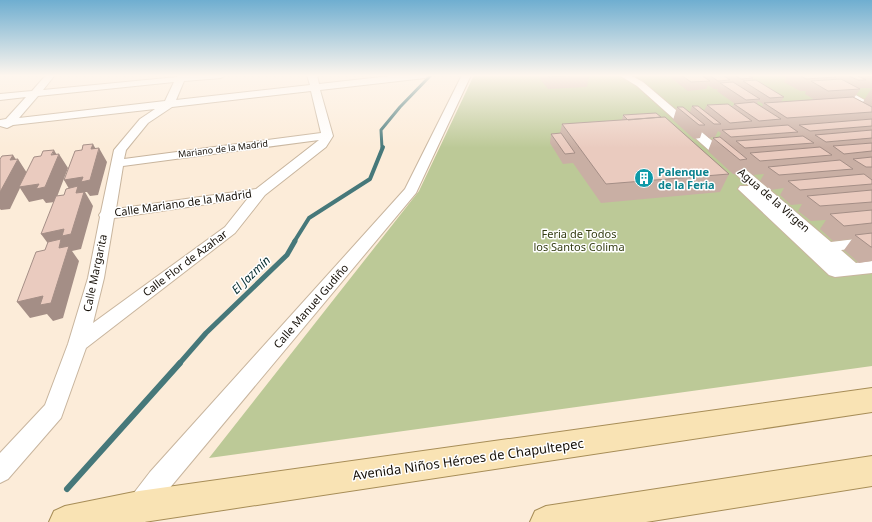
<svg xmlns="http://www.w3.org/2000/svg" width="872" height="522" viewBox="0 0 872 522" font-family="'Noto Sans',sans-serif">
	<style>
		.green { fill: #bcc997 }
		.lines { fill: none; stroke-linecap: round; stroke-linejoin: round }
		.stream-far3 { stroke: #46787a; stroke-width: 3 }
		.stream-far2 { stroke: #46787a; stroke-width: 4 }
		.stream-far1 { stroke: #46787a; stroke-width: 5 }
		.stream { stroke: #46787a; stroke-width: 6 }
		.minor-casing { stroke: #c8b59e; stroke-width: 2 }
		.major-casing { stroke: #a78d57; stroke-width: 2 }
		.minor { fill: #fff; fill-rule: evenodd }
		.major { fill: #f9e3b4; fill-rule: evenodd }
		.wall { fill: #c9afa4; fill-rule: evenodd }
		.shaded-wall { fill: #a48e86 }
		.building { fill: #eacbbf; stroke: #a48e86 }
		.labels { text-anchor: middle; stroke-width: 3; stroke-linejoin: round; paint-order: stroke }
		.far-street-label { font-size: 9px; fill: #161008; stroke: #fff }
		.culture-label { font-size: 11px; font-weight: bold; fill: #0d838f; stroke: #fff; text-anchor: start }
		.street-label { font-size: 11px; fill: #161008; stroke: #fff }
		.park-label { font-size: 11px; fill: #343d13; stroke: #fff }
		.water-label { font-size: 12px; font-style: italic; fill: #082f32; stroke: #fff }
		.near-street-label { font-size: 13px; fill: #161008; stroke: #fff }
	</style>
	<rect width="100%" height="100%" fill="#fcecd9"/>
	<!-- green -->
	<path class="green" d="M474,75H872V366L209,458L419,191Z"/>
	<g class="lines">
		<!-- stream-far3 -->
		<path class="stream-far3" d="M382,148L381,130L400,107L431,75"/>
		<!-- stream-far2 -->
		<path class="stream-far2" d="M294,242L309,218L370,179L383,147"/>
		<!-- stream-far1 -->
		<path class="stream-far1" d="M179,364L206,333L287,255L295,241"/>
		<!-- stream -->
		<path class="stream" d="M67,489L180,363"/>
		<!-- minor casing -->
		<g class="minor-casing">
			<path id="minor" d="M46,75H55L43,90L177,77V75H225L221,78L184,81L176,100L310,85L307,75H317L319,84L399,75H429L425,78L320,90L333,136L326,147L265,195L235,233L86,348L61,418L8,479L0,483V453L45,405L68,344L88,278L100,217L99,215L101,212L114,150L140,119L155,109L13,125L7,128L0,126V120L6,119L26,97L0,100V94L32,91ZM174,82L165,101L19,118L38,96ZM311,91L321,133L124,159L126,150L148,123L172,107ZM319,140L256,189L116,209L123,166ZM248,198L225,227L93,323L104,278L114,218Z
				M462,75H471L416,193L168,490L148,516L145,522H119L130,498L150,472L405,189Z
				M619,75H630L643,82L831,242L872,237V247L841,250L856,263L872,261V273L835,277L829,275L738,189L740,186H749L637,86Z
				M809,75H820L870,103L865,106L861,105Z"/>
		</g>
		<!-- major casing -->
		<g class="major-casing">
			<path id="major" d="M872,388V412L144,522H49L54,511L65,506L139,491Z
				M872,456V486L646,522H530L535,511L546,506Z"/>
		</g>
		<!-- minor -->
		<use href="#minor" class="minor"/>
		<!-- major -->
		<use href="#major" class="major"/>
	</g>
	<!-- wall -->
	<path class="wall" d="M540,75H589L587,87L548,89L540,79Z
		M658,75H747L753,78L752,81L784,97L781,102L815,100L805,94L806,91H800L784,82L788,75H872V88H861L854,98L863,102L871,89H872V261L859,263L844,250L852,239L833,241L820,229L826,220L811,221L798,211L802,204L791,205L780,195L784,188L771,190L760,181L764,174L753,175L744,167L740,174H733L708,151L713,138L719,137L721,133L718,131L715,137L709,138L702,132L700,138L694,139L673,120L677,107L690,112L692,106L704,111L707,105L732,107L734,104H735L717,91L718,89H714L708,85L706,89L688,91L671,78V76L660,77ZM758,101L763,104L762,107L757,104Z
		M623,115L729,174L720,192L601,203L573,163L563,164L550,143L551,134L560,133L562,124L622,120Z"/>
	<!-- shaded-wall -->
	<path class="shaded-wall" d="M93,144L98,153L99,148L107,162L98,195L90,196L87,192H85L93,206L81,249L72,251L79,261L63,318L53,321L47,314L30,318L17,302L52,249L41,234L72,194L64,180L91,149Z
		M54,150L58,157L59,154L68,168L55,202L46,203L43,199L29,202L20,188L10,209L1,210L0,209V192L10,160L13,155L17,161L18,159L27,173L39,184Z"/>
	<!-- building -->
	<path class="building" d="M548,75H579L549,77Z
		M681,75H701L710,81L691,82Z
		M709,75H723L730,80L718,81Z
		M734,75H747L753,78L741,79Z
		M799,75H833L836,77L806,79Z
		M847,75H856L866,80H858Z
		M866,75H872V76H867Z
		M841,79L860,89L828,91L811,81Z
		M756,80L784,97L770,98L743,81Z
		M733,82L760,99L746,100L720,83Z
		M853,97L872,107V112L787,118L764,103Z
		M754,102L781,119L759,121L734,104Z
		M728,104L752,121L730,123L707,105Z
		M692,106H698L721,124H714Z
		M677,107H683L705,125H699Z
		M656,113L661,117L628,120L623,115Z
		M665,117L729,174L606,184L562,124Z
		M872,119V126L810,131L799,125Z
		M788,125L798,132L731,137L722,130Z
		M872,130V138L826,142L815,135Z
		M561,133L575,153L565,154L551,134Z
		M803,136L814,143L745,148L736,141Z
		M720,137L747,159L740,160L713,138Z
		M872,143V151L844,154L833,146Z
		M93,144L91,149L99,148L90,180L81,182L83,177L64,180L75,151L82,150L83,145Z
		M820,147L832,155L760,161L750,153Z
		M54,150L51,155L59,154L45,187L36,189L39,184L19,187L34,157L41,156L43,151Z
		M13,155L10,160L18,159L0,192V159L2,156Z
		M872,157V167H866L853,159Z
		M840,160L853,169L779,175L768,167Z
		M864,174L872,180V184L800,190L788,181Z
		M78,186L76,193L84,192L71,234L62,236L64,229L41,234L56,196L64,195L66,189Z
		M872,190V202L820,206L807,196Z
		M872,210V223L844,226L830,214Z
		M872,233V247H871L855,235Z
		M61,239L59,248L69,246L51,303L40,305L43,296L17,302L36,252L45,250L48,242Z"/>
	<!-- sky -->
	<linearGradient id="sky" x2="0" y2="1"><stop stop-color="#6faed0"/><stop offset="0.51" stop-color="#fef6ee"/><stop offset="1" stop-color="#fef6ee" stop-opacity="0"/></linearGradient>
	<rect width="872" height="148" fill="url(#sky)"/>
	<!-- icons -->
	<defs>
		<g id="building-disc" transform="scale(1)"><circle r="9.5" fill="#0f9aa8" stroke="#fff"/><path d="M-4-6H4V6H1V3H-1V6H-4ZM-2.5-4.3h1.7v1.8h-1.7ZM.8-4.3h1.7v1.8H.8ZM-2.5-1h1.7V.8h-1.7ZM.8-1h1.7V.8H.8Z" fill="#fff"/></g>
	</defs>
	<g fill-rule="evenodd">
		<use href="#building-disc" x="644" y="178"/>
	</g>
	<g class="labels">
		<!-- far-street labels -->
		<g class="far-street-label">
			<text transform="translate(223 149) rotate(-7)" y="3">Mariano de la Madrid</text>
		</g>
		<!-- culture labels -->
		<g class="culture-label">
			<text x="658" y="176">Palenque<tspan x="658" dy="13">de la Feria</tspan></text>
		</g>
		<!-- street labels -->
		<g class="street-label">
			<text transform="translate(774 200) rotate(41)" y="4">Agua de la Virgen</text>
			<text transform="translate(183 203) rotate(-8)" y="4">Calle Mariano de la Madrid</text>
			<text transform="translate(185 263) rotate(-37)" y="4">Calle Flor de Azahar</text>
			<text transform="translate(95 273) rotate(-78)" y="4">Calle Margarita</text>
			<text transform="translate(311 306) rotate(-49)" y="4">Calle Manuel Gudiño</text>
		</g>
		<!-- park labels -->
		<g class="park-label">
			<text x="579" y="238">Feria de Todos<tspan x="579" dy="13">los Santos Colima</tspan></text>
		</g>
		<!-- water labels -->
		<g class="water-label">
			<text transform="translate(251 275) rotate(-44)" y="4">El Jazmín</text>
		</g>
		<!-- near-street labels -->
		<g class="near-street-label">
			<text transform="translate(468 459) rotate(-8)" y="5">Avenida Niños Héroes de Chapultepec</text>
		</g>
	</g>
</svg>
